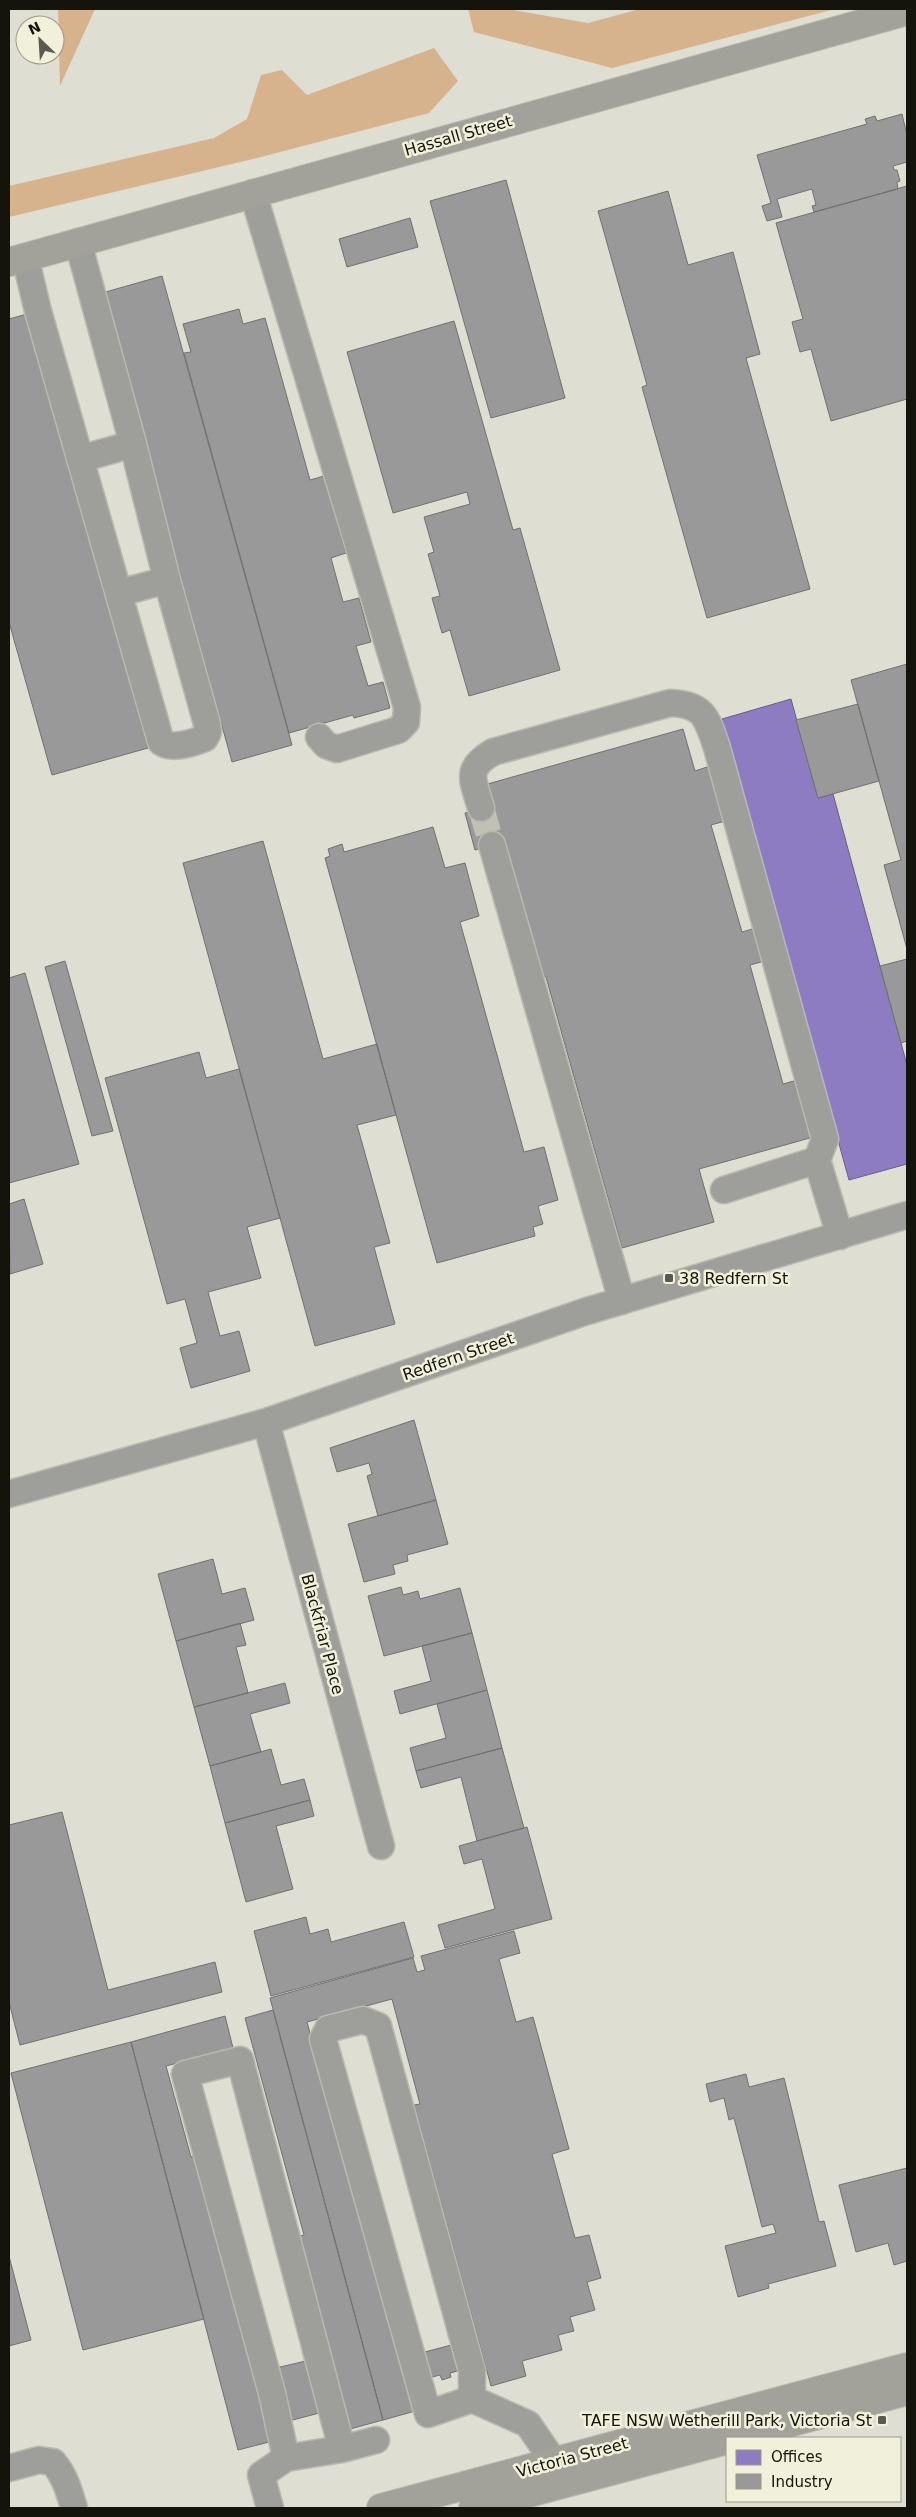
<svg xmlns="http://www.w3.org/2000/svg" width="916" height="2517" viewBox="0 0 916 2517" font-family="'DejaVu Sans',sans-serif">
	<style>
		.forest { fill: #d6b38c }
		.offices { fill: #8e7cc3; stroke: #695c8c }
		.industry { fill: #999; stroke: #71716f }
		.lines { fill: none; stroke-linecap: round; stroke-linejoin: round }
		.minor-tunnel { stroke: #c0c0b5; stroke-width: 26; stroke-dasharray: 26 13; stroke-linecap: butt }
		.minor-casing { stroke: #b9b9b0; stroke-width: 29 }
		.major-casing { stroke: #b9b9b0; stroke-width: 30 }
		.minor { stroke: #9e9f9b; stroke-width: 26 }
		.major { stroke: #a2a29b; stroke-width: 28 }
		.poi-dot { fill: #5b5a52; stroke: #f1f1db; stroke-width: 2 }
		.labels { text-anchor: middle; stroke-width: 5; stroke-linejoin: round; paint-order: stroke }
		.street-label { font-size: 16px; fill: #14130c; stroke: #f1f1db }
		.poi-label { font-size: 16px; fill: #14130c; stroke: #f1f1db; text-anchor: start }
	</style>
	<rect width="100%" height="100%" fill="#deded3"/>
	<!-- forest -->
	<path class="forest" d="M58,9H95L60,86Z
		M468,9H507L588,23L640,9H835L612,68L474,32Z
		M434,48L458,81L429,113L261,157L9,217V186L214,138L247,119L261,75L282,70L307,95Z"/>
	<!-- offices -->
	<path class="offices" d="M791,699L818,798L833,794L907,1065V1164L849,1180L722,719Z"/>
	<!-- industry -->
	<path class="industry" d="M902,114L907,135V162L893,166L894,170H897L900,181L897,182L898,189L814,212L812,206L816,205L812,189L777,199L782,217L767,221L762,206L771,203L757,155L867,124L865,119L875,116L877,121Z
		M506,180L565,398L491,418L430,201Z
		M907,186V399L831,421L811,349L800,352L792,322L803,319L776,223Z
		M668,191L688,265L733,252L760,354L746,358L810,589L707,618L642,387L647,385L598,211Z
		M410,218L418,247L347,267L339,239Z
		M162,276L292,745L232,762L102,293Z
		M239,309L243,324L265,318L310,480L324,476L346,553L331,558L343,602L359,598L371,642L356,646L368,686L383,682L390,708L354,718L353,715L289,733L184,353L191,352L183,324Z
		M27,314L148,748L52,775L9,622V319Z
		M454,321L513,530L520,528L560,670L469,696L450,630L442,633L432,598L440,596L428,554L434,552L424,517L470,504L467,492L393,513L347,352Z
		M907,664V949L884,865L901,860L851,680Z
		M858,704L879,781L818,798L796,720Z
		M683,729L695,771L713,765L729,820L711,825L742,932L759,927L768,960L750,965L783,1084L801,1079L817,1136L699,1169L714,1222L622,1248L546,977L536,971L500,843L475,850L465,813L490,806L484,785Z
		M433,827L445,868L465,863L479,916L460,922L524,1152L544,1147L558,1200L538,1206L543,1224L533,1227L535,1236L437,1263L325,858L330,856L328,849L342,844L344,852Z
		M263,841L323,1059L377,1044L396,1115L357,1125L390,1243L374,1247L395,1324L315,1346L183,863Z
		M907,959V1041L901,1043L880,966Z
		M65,961L113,1131L92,1136L45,967Z
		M25,973L79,1164L9,1183V978Z
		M199,1052L206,1078L239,1069L280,1218L247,1227L261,1278L208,1292L220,1336L239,1331L250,1371L191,1388L180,1348L197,1343L185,1299L167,1304L105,1078Z
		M24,1199L43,1264L10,1274L9,1204Z
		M414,1420L436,1500L378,1516L367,1476L372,1474L369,1463L337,1472L330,1448Z
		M436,1500L448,1544L407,1555L408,1561L393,1565L395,1574L364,1582L348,1524Z
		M213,1559L222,1594L245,1588L254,1620L176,1641L158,1574Z
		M401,1587L403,1595L418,1591L420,1599L460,1588L472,1633L384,1656L368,1596Z
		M240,1623L246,1645L236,1647L248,1693L194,1707L176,1641Z
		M472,1633L487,1690L400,1714L394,1691L431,1681L422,1646Z
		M285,1683L290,1703L250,1714L261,1752L210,1766L194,1707Z
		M487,1690L502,1748L416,1771L410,1748L446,1738L437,1704Z
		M502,1748L524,1828L477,1841L461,1777L421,1788L416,1771Z
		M271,1749L281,1785L304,1779L310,1800L225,1823L210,1766Z
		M310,1800L314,1816L276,1826L293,1889L246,1902L225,1823Z
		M62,1812L108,1990L215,1962L222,1992L20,2045L9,2002V1825Z
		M527,1827L552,1919L445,1948L438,1925L495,1909L482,1859L464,1864L459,1846Z
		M306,1917L310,1934L328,1929L331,1942L404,1922L414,1957L271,1996L254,1931Z
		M514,1931L520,1953L499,1959L516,2022L533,2017L569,2149L552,2154L575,2238L589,2235L601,2278L587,2282L595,2310L570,2317L574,2331L558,2335L562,2350L522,2361L526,2376L491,2386L414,2105L420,2104L392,1999L307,2022L362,2221L419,2410L383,2420L270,1998L413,1958L417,1972L425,1970L421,1956Z
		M273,2010L383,2420L350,2429L297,2237L304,2235L245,2018Z
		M225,2016L233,2048L166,2066L191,2157L198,2155L273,2441L238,2450L131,2042Z
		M131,2042L204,2319L83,2350L11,2073Z
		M746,2074L749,2087L784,2078L819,2222L824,2221L836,2266L768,2284L769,2288L738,2297L725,2246L776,2233L773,2224L762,2227L734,2118L729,2120L724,2098L710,2102L706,2084Z
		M907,2168V2261L894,2265L888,2243L856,2252L839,2185Z
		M9,2256L31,2340L9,2346Z
		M455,2344L461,2370L450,2373L451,2377L442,2380L440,2375L428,2378L421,2353Z
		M310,2360L323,2412L289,2421L276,2368Z"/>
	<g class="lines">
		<!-- minor-tunnel -->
		<path class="minor-tunnel" d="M481,808L492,845"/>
		<!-- minor casing -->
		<g class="minor-casing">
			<path id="minor" d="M253,193L407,707L406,722L398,730L337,749L326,745L319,737
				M78,242L133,444
				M25,257L38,311L161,742C172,750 193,743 205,738L208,732L207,724L167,580L119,593
				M80,459L133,444L167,580
				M481,808C473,780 464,769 493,752L670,703C704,704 707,718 717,748L825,1139L817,1160L840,1236
				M492,845L622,1301
				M724,1190L817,1160
				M266,1422L381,1846
				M9,1494L266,1422L584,1312L907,1215
				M472,2399L428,2414L323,2039L328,2029L363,2020L378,2026L472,2371V2399L528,2424L554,2462
				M286,2458L342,2449
				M9,2468L39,2460L53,2462C65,2476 69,2491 74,2508
				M270,2508L261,2475L286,2458L272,2393L185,2074L240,2060L342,2449L376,2440"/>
		</g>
		<!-- major casing -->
		<g class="major-casing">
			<path id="major" d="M9,262L907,11
				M733,2438L907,2391
				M381,2508L907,2367
				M473,2508L727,2440"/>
		</g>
		<!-- minor -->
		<use href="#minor" class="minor"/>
		<!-- major -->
		<use href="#major" class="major"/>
	</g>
	<!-- markers -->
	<g class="poi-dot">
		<rect x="664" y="1273" width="10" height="10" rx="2.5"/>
		<rect x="877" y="2415" width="10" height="10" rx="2.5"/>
	</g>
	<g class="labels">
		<!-- street labels -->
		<g class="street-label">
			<text transform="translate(458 135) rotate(-16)" y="6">Hassall Street</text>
			<text transform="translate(458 1356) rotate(-19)" y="6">Redfern Street</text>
			<text transform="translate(323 1634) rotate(75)" y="6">Blackfriar Place</text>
			<text transform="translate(572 2457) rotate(-15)" y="6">Victoria Street</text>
		</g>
		<!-- poi labels -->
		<g class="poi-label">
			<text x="679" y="1284">38 Redfern St</text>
			<text x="872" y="2426" text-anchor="end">TAFE NSW Wetherill Park, Victoria St</text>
		</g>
	</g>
	<!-- border -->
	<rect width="916" height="2517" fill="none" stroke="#14130c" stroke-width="20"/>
	<!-- legend -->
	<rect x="726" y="2437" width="175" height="65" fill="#f1f1db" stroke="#999888"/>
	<rect x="736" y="2450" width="25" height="15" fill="#8e7cc3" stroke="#999888"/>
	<text x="771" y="2462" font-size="15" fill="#14130c">Offices</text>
	<rect x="736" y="2474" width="25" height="15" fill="#999999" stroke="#999888"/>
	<text x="771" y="2487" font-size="15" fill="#14130c">Industry</text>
	<!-- north arrow -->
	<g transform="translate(40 40) rotate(335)"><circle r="24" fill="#f1f1db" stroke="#999888"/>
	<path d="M0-4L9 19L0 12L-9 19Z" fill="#5b5a52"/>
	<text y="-8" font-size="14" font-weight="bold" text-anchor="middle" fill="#14130c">N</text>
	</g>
</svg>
